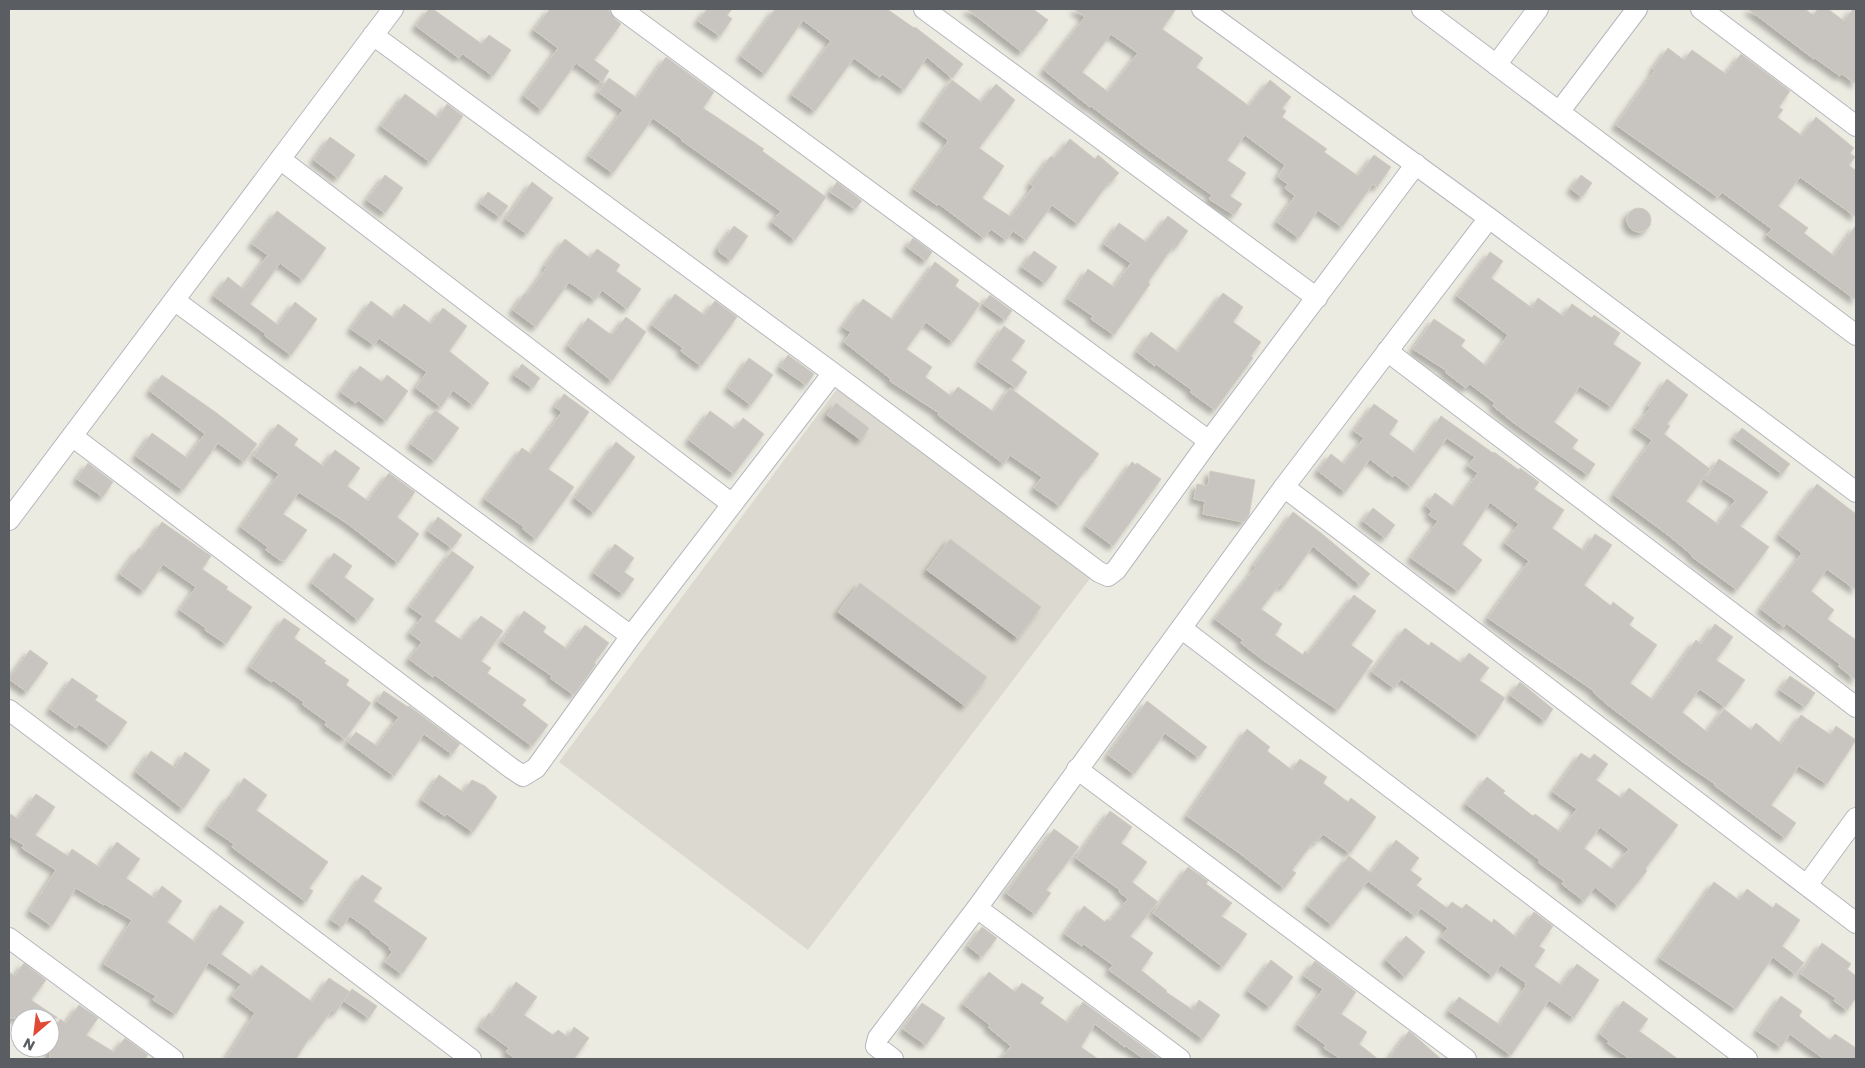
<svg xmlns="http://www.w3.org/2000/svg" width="1865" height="1068" viewBox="0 0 1865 1068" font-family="Poppins,sans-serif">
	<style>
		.education { fill: #dcdad0 }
		.building { fill: #c8c4bf; stroke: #d1ccc1; fill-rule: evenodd; filter: url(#shadow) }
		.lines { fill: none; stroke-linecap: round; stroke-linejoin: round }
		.street-casing { stroke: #b4b7bc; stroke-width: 22 }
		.street { stroke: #fff; stroke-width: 20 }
	</style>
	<defs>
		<filter id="shadow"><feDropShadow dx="-4.5" dy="4.5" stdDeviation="2.5" flood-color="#0004"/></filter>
	</defs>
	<rect width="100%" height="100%" fill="#ecebe2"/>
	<!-- education -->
	<path class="education" d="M837,389L1092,576L808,950L559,762Z"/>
	<!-- building -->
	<path class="building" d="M429,9H433L482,44L489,35L511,50L493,76L463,54L459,58L416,26Z
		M550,9H608L614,18L621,24L594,60L609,71L602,82L576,63L542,110L524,96L558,48L534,30Z
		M707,9H732L727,15L732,19L720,36L698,21Z
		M775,9H887L914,28L915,27L963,64L952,78L927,57L904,90L882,74L880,77L854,58L815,111L792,95L831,41L803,20L765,74L741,56Z
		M967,9H1033L1048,20L1022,52Z
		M1074,9H1176L1162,29L1203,58L1196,67L1249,106L1270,80L1291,97L1282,108L1286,111L1282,117L1327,149L1324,152L1358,176L1374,155L1391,167L1377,187L1373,184L1342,227L1318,210L1299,238L1277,222L1295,196L1285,188L1288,184L1278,177L1285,165L1245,135L1227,160L1246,173L1230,196L1242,204L1234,215L1209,199L1212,195L1150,151L1091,106L1090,107L1044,70L1085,17ZM1111,34L1138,53L1108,92L1082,72Z
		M1748,9H1805L1813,15L1818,9H1828L1844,21L1853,9H1856V84L1842,74L1840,76L1815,58L1814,59Z
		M1668,48L1684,60L1692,50L1726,74L1741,54L1790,91L1779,107L1783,110L1777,117L1802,136L1816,117L1854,148L1850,153L1855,157L1849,165L1856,171V217L1800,177L1778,206L1808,228L1804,233L1834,256L1856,225V300L1767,235L1772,229L1722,192L1718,197L1616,125L1655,70L1653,69Z
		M666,57L714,92L703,108L764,149L762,151L826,197L795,240L772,222L781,211L681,140L682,139L653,118L613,173L589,156L623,110L598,92L609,78L637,98Z
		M952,80L981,102L996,84L1015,100L979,148L1004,166L982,198L1011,217L1033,187L1030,184L1051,156L1054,158L1070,139L1095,159L1098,155L1119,173L1110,183L1109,182L1078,224L1052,205L1026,240L1013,231L1006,240L991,229L984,238L939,204L937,205L914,189L947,143L948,140L923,121Z
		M405,94L438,118L447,104L463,116L430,162L381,126Z
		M330,137L355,155L338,178L314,160Z
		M385,175L403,188L385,213L367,200Z
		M1581,175L1592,183L1582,197L1571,189Z
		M532,182L553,198L527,234L506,219Z
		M837,182L862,201L855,209L830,192Z
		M488,192L508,206L500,217L480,203Z
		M1627 220a12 12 0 1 1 24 0a12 12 0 1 1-24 0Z
		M277,211L326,248L303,280L280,263L250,304L278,325L295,302L317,319L291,355L265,336L266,334L214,296L228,277L243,289L268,255L252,244Z
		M1168,216L1188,231L1176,247L1174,245L1148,282L1150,284L1114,335L1091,319L1093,316L1068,299L1088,269L1114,287L1131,263L1104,244L1119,223L1146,242L1151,235L1152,236Z
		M734,226L748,236L731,260L719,252V247Z
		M913,238L932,252L926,261L907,247Z
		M565,239L590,258L597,249L620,265L616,271L641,289L627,309L602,290L595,300L569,282L536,327L513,310L525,293L527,295L547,267L545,266Z
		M1034,251L1057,267L1045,283L1022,267Z
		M1490,252L1503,261L1491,278L1532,308L1538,298L1563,316L1572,304L1592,318L1594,315L1620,333L1613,344L1641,363L1612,407L1580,386L1554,422L1578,440L1572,448L1595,464L1588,475L1514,423L1493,406L1495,403L1470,384L1466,388L1445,372L1447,371L1413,349L1434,319L1465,340L1461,346L1486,366L1508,335L1457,296Z
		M935,262L959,280L955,286L980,304L953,342L926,322L906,349L932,367L925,377L951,396L958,387L994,412L1010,388L1099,454L1086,471L1085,470L1060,506L1034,488L1042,477L1010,455L1004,464L938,415L939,413L890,381L891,379L844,342L851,332L843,327L863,299L893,320Z
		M1223,293L1243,307L1233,322L1261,342L1251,356L1253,358L1215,410L1190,392L1192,390L1156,364L1155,366L1137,352L1151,332L1178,352Z
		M675,294L704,315L715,301L737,317L701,366L681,351L683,348L652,325Z
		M990,295L1012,311L1005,320L983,304Z
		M371,301L394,318L404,304L431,324L443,308L467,326L449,351L489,383L473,405L453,390L441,407L416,388L427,372L379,338L374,345L351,329Z
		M626,317L646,332L612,381L568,346L588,318L610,334L611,333L613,334Z
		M1004,326L1025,341L1011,360L1027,372L1016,388L979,362Z
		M788,355L814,374L806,385L780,367Z
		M749,358L773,375L751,405L728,388Z
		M522,364L540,378L533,388L514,375Z
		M360,366L382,382L387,375L408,391L386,421L358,400L356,403L341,392Z
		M162,375L214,411L257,444L244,462L218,443L183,490L136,456L152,433L187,458L205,434L150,391Z
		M1667,379L1688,395L1667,424L1670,426L1664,434L1710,469L1686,501L1718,524L1735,501L1733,498L1705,480L1719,459L1768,492L1740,526L1769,547L1737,590L1691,556L1692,555L1668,535L1614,495L1652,440L1635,428L1650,408L1648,406Z
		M564,394L589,412L548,469L574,487L536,539L523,529L524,527L485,499L522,448L531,454L562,412L555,407Z
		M836,403L869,428L861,440L827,415Z
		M1374,404L1398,421L1389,434L1415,453L1441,416L1493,453L1494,452L1519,470L1520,468L1539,482L1534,489L1564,510L1552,528L1584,551L1595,534L1612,545L1584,585L1611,606L1613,602L1634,618L1629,625L1657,645L1630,683L1653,700L1696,640L1701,644L1715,624L1733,637L1716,660L1745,680L1725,707L1700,689L1682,712L1707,732L1724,709L1751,730L1756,723L1781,744L1801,715L1831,735L1836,726L1856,740L1827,784L1799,766L1771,805L1796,823L1785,838L1714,785L1715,784L1683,762L1609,706L1593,692L1594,691L1488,618L1529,561L1505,543L1519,524L1490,502L1462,544L1482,560L1458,591L1411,558L1438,521L1429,515L1432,511L1426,506L1435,493L1454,507L1478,473L1468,466L1475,457L1447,438L1411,487L1395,475L1393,477L1370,459L1345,492L1318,471L1331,454L1344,464L1364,438L1354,431Z
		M435,410L459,428L435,461L411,444Z
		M710,411L735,429L743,418L764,434L734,474L689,440Z
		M278,424L298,439L294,445L323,466L335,450L360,468L347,486L368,501L389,473L415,492L397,517L419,534L398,563L348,524L299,492L283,514L307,530L285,560H280L266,550L268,547L241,527L279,474L254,456Z
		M1742,428L1790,464L1782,474L1734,438Z
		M616,442L635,457L594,513L575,498Z
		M1132,462L1136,465L1137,463L1161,479L1113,546L1086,526Z
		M88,463L113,482L103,497L77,479Z
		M1210,471L1255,480L1249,515L1244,522L1203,514L1205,501L1194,499L1197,484L1208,486Z
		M1817,484L1856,514V590L1827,569L1811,591L1834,610L1827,619L1856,640V680L1838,666L1840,664L1786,623L1784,627L1761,609L1802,553L1779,535Z
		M1373,508L1395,525L1385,538L1363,521Z
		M1293,512L1321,533L1370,574L1360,585L1313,546L1283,587L1280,584L1261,609L1282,624L1275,635L1303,655L1305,651L1308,654L1354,595L1376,611L1351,645L1373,661L1338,710L1263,660L1241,643L1243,640L1215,619L1256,567L1254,566Z
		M438,517L462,535L452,548L428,531Z
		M162,522L211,556L202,569L228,587L226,589L252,607L226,644L205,630L206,628L180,610L196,587L163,564L144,591L120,574L139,548L142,550Z
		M950,539L1041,607L1018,638L927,570Z
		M615,544L634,558L624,572L634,579L623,594L594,573Z
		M452,551L474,567L434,621L461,640L481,616L503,631L481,661L491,668L487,673L526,700L522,705L548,725L532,746L435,675L433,677L409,659L422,642L410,633L423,616L410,607Z
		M334,553L352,566L344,577L374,599L358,620L312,583Z
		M860,583L987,677L965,706L838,612Z
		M524,611L546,627L543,632L567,649L585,625L609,643L594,663L596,664L574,695L550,678L552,676L502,641Z
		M284,618L300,629L294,638L326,661L324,663L349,680L346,685L371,703L345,739L325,725L327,722L302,704L304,702L273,680L272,682L250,667Z
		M1405,628L1429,646L1431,642L1461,663L1469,653L1489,668L1479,680L1505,698L1479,736L1401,679L1394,688L1372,672Z
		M30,650L48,663L27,692L9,679Z
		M1790,676L1815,693L1805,707L1780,690Z
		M72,678L98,696L95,700L127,722L110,746L79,724L76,728L50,709Z
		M1520,682L1553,709L1545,721L1510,695Z
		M384,691L408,707L409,706L460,744L452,754L424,734L394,776L348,742L356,732L377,746L399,717L377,701Z
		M1147,701L1207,747L1198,757L1165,733L1134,774L1108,755Z
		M1247,729L1270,747L1267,751L1292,770L1300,759L1327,777L1323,783L1348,802L1351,798L1376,817L1350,853L1323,834L1316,842L1314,841L1292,870L1296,873L1284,888L1238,852L1187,816Z
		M151,751L175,768L185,752L210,770L183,809L136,772Z
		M1581,753L1590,759L1594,754L1608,764L1596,780L1621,798L1629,788L1678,825L1645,869L1647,871L1618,906L1595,887L1584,901L1562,884L1564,881L1538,862L1540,860L1466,804L1487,777L1505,791L1503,793L1533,816L1535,814L1560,832L1577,809L1553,792ZM1600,827L1629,849L1612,869L1584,848Z
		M439,775L463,792L472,780L485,786L497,797L473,832L447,814L445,816L422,800Z
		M244,778L267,795L256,810L328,862L309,888L313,891L306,902L232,847L234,844L208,826L229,796L232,797Z
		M36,794L55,807L35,835L68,856L72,849L99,867L117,842L140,859L126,878L154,898L162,886L182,901L167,922L195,942L220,905L244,922L221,954L253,977L261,965L312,1002L329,978L350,992L335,1013L332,1010L313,1036L311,1035L296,1059H226L255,1013L232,996L241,984L209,962L176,1014L153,1000L156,996L104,964L132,920L105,904L104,905L76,888L52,926L30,911L56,870L22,848L24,845L9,836V813L18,819Z
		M1110,811L1132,827L1121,843L1147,862L1132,882L1158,902L1130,936L1153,953L1141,970L1167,991L1166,992L1193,1010L1199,1000L1220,1015L1203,1039L1109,970L1113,965L1084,944L1082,946L1065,934L1084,906L1105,922L1107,919L1110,921L1128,899L1119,892L1120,890L1076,858Z
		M1054,829L1079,847L1046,890L1051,893L1035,914L1006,893Z
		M1396,840L1419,858L1410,870L1422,879L1416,885L1447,908L1452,902L1462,909L1466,904L1492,923L1494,919L1516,937L1534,912L1553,926L1539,946L1545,950L1534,966L1561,985L1577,964L1599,980L1574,1018L1549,1000L1511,1055L1449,1011L1459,997L1500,1025L1526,986L1525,985L1526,983L1501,965L1493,976L1441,937L1448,928L1421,908L1415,916L1368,881L1332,925L1308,906L1349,856L1371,873Z
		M1188,867L1208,881L1206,884L1232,903L1221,916L1247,934L1223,967L1153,913Z
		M362,875L382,888L373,901L427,938L402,974L385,962L392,952L389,949L390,947L370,932L371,931L350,916L342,927L331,920Z
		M1714,882L1739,900L1747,889L1773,908L1776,903L1800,920L1782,946L1804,963L1795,974L1773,957L1736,1009L1660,958Z
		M982,927L997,938L982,957L968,946Z
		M1406,936L1425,952L1405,977L1386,960Z
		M1822,943L1851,964L1847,969L1856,976V998L1847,1010L1834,1001L1836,998L1801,974Z
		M1271,960L1293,977L1270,1007L1248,991Z
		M1315,961L1356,992L1341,1014L1367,1032L1359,1044L1378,1059H1341L1324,1048L1326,1045L1298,1025L1323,989L1304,976Z
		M24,963L46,980L31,1000L58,1018H9V972L15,976Z
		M989,972L1015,992L1022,983L1044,998L1040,1003L1068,1023L1083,1002L1160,1059H1144L1126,1046L1125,1047L1095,1024L1081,1047L1098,1059H1001L1011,1046L988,1027L990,1025L963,1004Z
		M516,982L537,997L524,1015L553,1035L558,1030L568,1037L574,1027L589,1038L574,1059H516L506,1052L509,1048L480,1027L489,1013L492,1016Z
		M352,989L377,1006L369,1018L344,1001Z
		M1781,996L1802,1011L1799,1016L1830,1040L1835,1034L1856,1048V1059H1824L1790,1034L1781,1047L1757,1031Z
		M1623,1001L1648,1019L1639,1031L1678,1059H1630L1607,1043L1609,1041L1600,1034Z
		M922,1003L945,1018L926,1045L903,1029Z
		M79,1005L98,1018L86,1035L114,1052L125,1038L148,1055L145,1059H50V1035L60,1019L66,1023Z
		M1409,1031L1414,1035L1441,1059H1389Z"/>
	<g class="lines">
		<!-- street casing -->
		<g class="street-casing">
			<path id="street" d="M621,9L1209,441
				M924,9L1317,298
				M1202,9L1489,218L1856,492
				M1422,9L1856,335
				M1701,9L1856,126
				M373,35L833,373L1099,572L1108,576L1116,570L1209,441L1416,164
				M1496,65L1538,9
				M1559,112L1637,9
				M280,159L732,504
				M174,300L631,636
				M1387,351L1856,707
				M72,436L511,768L523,776L536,768L631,636L833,373
				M1284,487L1856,923
				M9,520L393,9
				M1181,628L1747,1059
				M9,710L471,1059
				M1077,769L1466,1059
				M1807,885L1856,818
				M977,908L1180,1059
				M9,938L173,1059
				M893,1059L876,1046L878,1038L977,908L1284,487L1489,218"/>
		</g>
		<!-- street -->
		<use href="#street" class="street"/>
	</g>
	<!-- border -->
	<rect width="1865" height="1068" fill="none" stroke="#5a5d62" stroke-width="20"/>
	<!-- north arrow -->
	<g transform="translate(35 1033) rotate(208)"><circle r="24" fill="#ffffff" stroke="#bdbec0"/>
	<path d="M0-4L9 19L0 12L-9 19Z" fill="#e04934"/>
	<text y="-8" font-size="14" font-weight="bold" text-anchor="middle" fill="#5a5d62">N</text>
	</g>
</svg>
